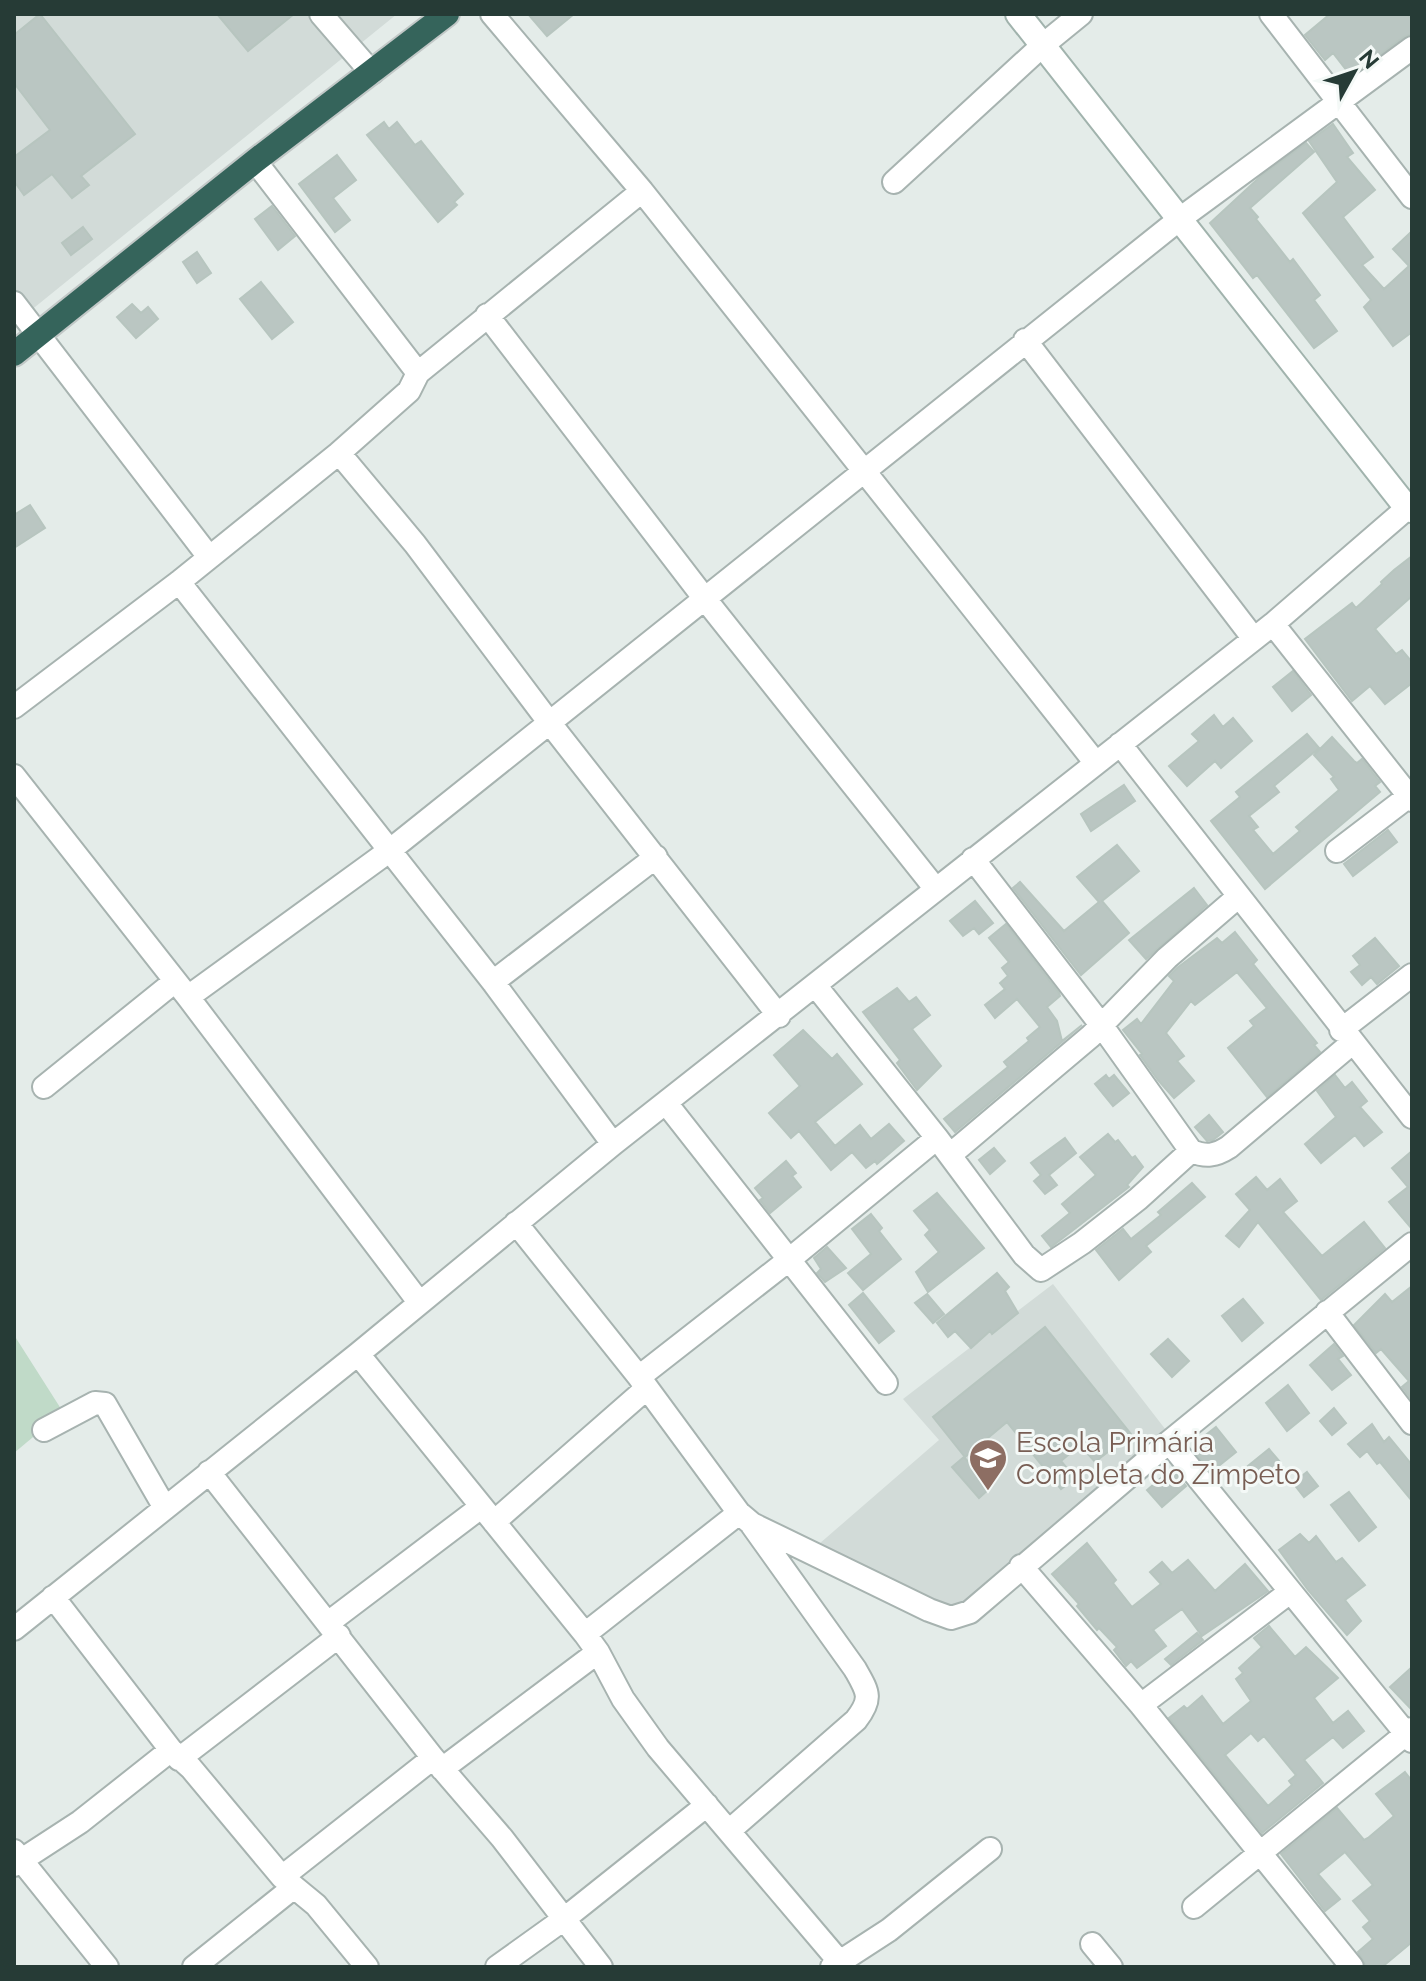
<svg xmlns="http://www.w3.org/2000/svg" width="1426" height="1981" viewBox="0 0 1426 1981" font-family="Raleway,sans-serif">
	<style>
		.built { fill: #d2dbd8 }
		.green { fill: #c0dac8 }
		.building { fill: #bac6c2; stroke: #b7c5bf; stroke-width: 2; fill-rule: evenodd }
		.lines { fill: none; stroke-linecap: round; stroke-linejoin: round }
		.street-casing { stroke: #a7b3b0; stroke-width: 26 }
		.secondary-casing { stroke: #a1b3ad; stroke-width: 28 }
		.highway-casing { stroke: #c2c8c7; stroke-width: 28 }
		.street { stroke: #fff; stroke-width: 22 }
		.secondary { stroke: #fff; stroke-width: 24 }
		.highway { stroke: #35645b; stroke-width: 24 }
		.labels { text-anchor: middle; stroke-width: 6; stroke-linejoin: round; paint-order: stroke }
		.education-label { font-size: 28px; fill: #785e54; stroke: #f4f9f7; text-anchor: start }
	</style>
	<rect width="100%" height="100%" fill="#e4ece9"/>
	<!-- built -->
	<path class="built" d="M14,14H397L14,324Z
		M1053,1284L1169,1434L950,1613L819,1544L939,1440L903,1399Z"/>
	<!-- green -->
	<path class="green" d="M14,1335L63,1412L14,1453Z"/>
	<!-- building -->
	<path class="building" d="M40,14L135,134L81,176L89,185L72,198L52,174L24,195L14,181V157L50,130L14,83V35Z
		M217,14H294L248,51Z
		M528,14H574L547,36Z
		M1330,14H1408L1412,20V34L1404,37L1351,76L1333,53L1325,60L1305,35Z
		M384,122L389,129L397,122L415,145L421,141L463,194L454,202L457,205L438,222L367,135Z
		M1333,124L1353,153L1347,157L1375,190L1343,217L1373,257L1362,265L1384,289L1409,266L1393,249L1412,231V332L1393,346L1364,307L1371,300L1303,213L1337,182L1309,141Z
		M1306,143L1314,152L1250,208L1258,217L1256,219L1290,262L1293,259L1320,295L1314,300L1337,331L1314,348L1257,275L1253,278L1210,223L1262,175Z
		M337,155L356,180L333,198L350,220L335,232L299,184Z
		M272,206L295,236L278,250L255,219Z
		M83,227L92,239L71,255L62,243Z
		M197,252L211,273L197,283L183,262Z
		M261,282L293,322L272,339L240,299Z
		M132,304L141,313L148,307L158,319L136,338L117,317Z
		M30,505L45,528L14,548V515Z
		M1412,556V596L1375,629L1396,654L1402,650L1412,662V683L1385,704L1370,686L1352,701L1305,639L1352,603L1356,608L1382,584L1381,582L1394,570Z
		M1293,671L1311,695L1292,711L1273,687Z
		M1214,715L1223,727L1233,718L1252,741L1221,768L1215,761L1187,786L1169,766L1199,741L1192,734Z
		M1307,734L1319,748L1274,786L1279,792L1249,816L1258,827L1253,830L1273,854L1300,831L1296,827L1339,790L1331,779L1334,777L1314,755L1332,737L1354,761L1357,763L1362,759L1380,782L1375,786L1380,792L1265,889L1211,821L1240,797L1236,792Z
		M1124,785L1135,801L1091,831L1081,814Z
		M1388,830L1397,842L1353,876L1344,864Z
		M1117,845L1139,871L1102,901L1129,933L1081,975L1013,888L1020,882L1064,931L1099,902L1077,877Z
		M1194,888L1207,905L1146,959L1129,940Z
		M975,901L993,923L979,934L974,928L963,936L950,921Z
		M1006,924L1059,993L1060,996L1047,1007L1057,1021L1062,1041L1082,1025L955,1132L944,1119L1008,1067L1004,1062L1029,1041L1027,1038L1040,1027L1017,999L995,1018L985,1005L1005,989L1000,983L1008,976L1002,968L1009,962L989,938Z
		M1235,932L1257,960L1253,964L1317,1043L1314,1045L1320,1052L1267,1097L1228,1048L1254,1026L1250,1021L1267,1008L1237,972L1195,1005L1191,1001L1166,1033L1184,1056L1177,1061L1194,1081L1174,1098L1158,1080L1140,1055L1142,1054L1123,1030L1137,1019L1141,1024L1174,981L1169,976L1177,968L1217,938L1222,943Z
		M1375,938L1399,966L1377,984L1371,977L1362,985L1351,972L1360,965L1353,956Z
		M897,988L909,1002L916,997L930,1015L912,1029L941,1066L917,1090L897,1063L900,1060L863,1012Z
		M803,1030L832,1059L837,1054L862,1084L815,1122L835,1146L860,1125L871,1139L889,1124L904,1141L877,1164L875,1161L866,1168L852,1152L831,1170L799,1131L791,1138L769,1113L800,1086L774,1055Z
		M1106,1075L1109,1079L1114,1075L1129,1093L1113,1106L1095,1084Z
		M1335,1075L1345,1088L1352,1082L1367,1101L1360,1107L1382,1132L1364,1146L1355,1135L1321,1163L1305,1144L1336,1117L1317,1091Z
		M1209,1115L1223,1132L1213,1140L1207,1141L1195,1127Z
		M1108,1134L1115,1142L1118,1140L1132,1158L1135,1156L1143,1167L1127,1185L1129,1187L1051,1247L1042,1236L1070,1213L1062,1204L1096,1175L1080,1157Z
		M1065,1138L1076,1153L1049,1175L1057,1185L1045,1194L1034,1181L1041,1175L1031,1163Z
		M994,1148L1005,1161L990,1174L979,1160Z
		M1412,1151V1229L1389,1202L1408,1187L1392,1168Z
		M786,1161L796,1173L792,1176L801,1187L770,1213L760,1200L763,1198L755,1188Z
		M1256,1177L1267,1190L1280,1179L1297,1201L1283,1212L1322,1256L1364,1222L1385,1248L1321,1300L1258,1222L1239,1247L1226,1236L1250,1210L1236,1194Z
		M1192,1183L1205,1197L1146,1246L1151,1252L1119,1280L1096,1250L1123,1229L1131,1239L1161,1215L1158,1212Z
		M937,1193L984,1248L928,1292L916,1272L939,1252L925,1235L930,1230L914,1211Z
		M871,1214L882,1228L879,1231L901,1259L863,1290L848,1273L871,1254L852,1229Z
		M827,1247L846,1268L825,1282L817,1273L821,1269L814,1258Z
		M997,1273L1009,1287L1005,1291L1018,1313L992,1334L990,1331L971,1348L955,1331L948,1337L937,1323Z
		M1412,1286V1400L1402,1387L1409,1381L1381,1349L1376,1353L1354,1325L1385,1294L1392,1302Z
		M863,1293L894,1331L879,1343L849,1305Z
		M927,1294L944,1314L933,1323L915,1303Z
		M1243,1299L1263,1323L1242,1341L1222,1316Z
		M1045,1327L1131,1434L1095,1462L1080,1445L1061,1461L1075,1478L1061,1489L1007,1422L965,1457L933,1417Z
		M1168,1339L1189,1361L1172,1377L1151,1354Z
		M1334,1344L1343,1356L1338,1359L1351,1375L1332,1390L1310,1365Z
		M1288,1385L1309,1413L1287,1431L1266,1403Z
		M1334,1408L1346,1423L1332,1435L1320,1421Z
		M1372,1424L1384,1442L1389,1437L1412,1465V1501L1380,1462L1377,1464L1367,1451L1360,1457L1348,1444Z
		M1216,1427L1236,1452L1211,1472L1197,1455L1209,1446L1202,1438Z
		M1269,1449L1281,1463L1259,1480L1248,1466Z
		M964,1457L990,1488L979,1498L952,1467Z
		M1169,1471L1173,1474L1175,1472L1186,1486L1162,1507L1147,1490Z
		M1307,1472L1318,1486L1304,1497L1293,1483Z
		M1349,1492L1376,1527L1359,1541L1331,1505Z
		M1300,1534L1309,1543L1316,1536L1336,1562L1342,1558L1365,1585L1345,1600L1361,1621L1347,1635L1308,1590L1279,1550Z
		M1087,1543L1116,1580L1113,1583L1132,1607L1161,1584L1150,1572L1162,1562L1172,1573L1188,1560L1215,1591L1245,1564L1268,1591L1202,1636L1182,1609L1153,1630L1166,1646L1137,1668L1131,1661L1126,1666L1114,1650L1117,1647L1099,1628L1097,1630L1077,1606L1079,1604L1052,1574Z
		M1269,1626L1295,1657L1306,1647L1338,1678L1314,1698L1333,1723L1348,1711L1364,1731L1343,1748L1333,1737L1304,1760L1323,1783L1262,1833L1169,1718L1184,1706L1187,1709L1202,1696L1223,1724L1251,1701L1236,1679L1243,1673L1239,1668L1262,1647L1254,1638ZM1251,1733L1258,1741L1264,1736L1296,1775L1289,1781L1292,1785L1268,1806L1225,1755Z
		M1197,1633L1203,1640L1171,1665L1165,1659Z
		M1412,1667V1710L1390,1687Z
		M1405,1772L1412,1781V1942L1382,1967H1367L1358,1952L1373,1939L1363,1927L1370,1921L1353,1901L1373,1885L1345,1852L1318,1874L1340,1899L1325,1911L1281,1854L1337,1808L1364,1840L1368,1838L1394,1816L1376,1794Z"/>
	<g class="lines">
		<!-- street casing -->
		<g class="street-casing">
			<path id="street" d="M321,14L372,73
				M492,14L642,191L1095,762
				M1271,14L1412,197
				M255,161L418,373
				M894,182L1043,45L1081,14
				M14,303L209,557
				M487,315L705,599L935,888
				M1025,340L1254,639
				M339,453L415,544L549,722L779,1016
				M179,582L493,982L613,1144
				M1273,624L1412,800
				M14,707L179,582L339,453L409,391L418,373L642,191
				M1120,744L1412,1117
				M14,776L188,997L419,1302
				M1337,851L1409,796
				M973,859L1102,1026L1191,1151
				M493,982L656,857
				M815,985L937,1138L1024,1255L1041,1270L1082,1243L1138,1199L1191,1151C1206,1157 1215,1156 1229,1147L1352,1043
				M188,997L389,851L1181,218L1412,48
				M1341,1030L1412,975
				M44,1087L174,982
				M666,1103L886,1383
				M950,1155L1091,1036L1167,958L1239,896
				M516,1223L639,1377L739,1513L752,1524L929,1610L951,1618L970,1612L1169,1442L1412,1244
				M1327,1312L1412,1423
				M358,1354L585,1634L598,1652L623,1699L658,1748L844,1967
				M639,1377L790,1259L937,1138
				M44,1430L95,1403L105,1404L165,1508
				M1169,1442L1412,1741
				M209,1472L433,1758L502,1838L601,1967
				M494,1522L647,1388
				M1021,1566L1141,1705L1352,1967
				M53,1597L171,1750L191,1768L282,1877L316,1905L367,1967
				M328,1623L481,1507
				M14,1629L358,1354L613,1144L1273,624L1412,504
				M585,1634L739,1513
				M1141,1705L1290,1592
				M179,1759L339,1636
				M442,1769L598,1652
				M729,1831L856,1720C873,1698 868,1692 855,1669L752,1525
				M14,1851L107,1967
				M14,1865L80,1822L171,1750
				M282,1877L433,1758
				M1194,1907L1412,1729
				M1092,1944L1111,1967
				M194,1967L294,1887
				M497,1967L564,1919L707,1805
				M832,1967L889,1930L990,1849"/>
		</g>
		<!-- secondary casing -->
		<g class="secondary-casing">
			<path id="secondary" d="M1018,14L1407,508L1412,510"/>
		</g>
		<!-- highway casing -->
		<g class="highway-casing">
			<path id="highway" d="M14,354L255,161L447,14"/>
		</g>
		<!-- street -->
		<use href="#street" class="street"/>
		<!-- secondary -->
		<use href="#secondary" class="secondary"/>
		<!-- highway -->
		<use href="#highway" class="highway"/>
	</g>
	<!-- icons -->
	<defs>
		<g id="school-pin" transform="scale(2)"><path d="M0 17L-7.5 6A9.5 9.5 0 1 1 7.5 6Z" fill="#8d6e63" stroke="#f4f9f7"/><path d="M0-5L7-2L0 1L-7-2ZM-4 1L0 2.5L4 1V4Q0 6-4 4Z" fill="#fff"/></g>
	</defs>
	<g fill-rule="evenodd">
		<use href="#school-pin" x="988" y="1458"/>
	</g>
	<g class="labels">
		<!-- education labels -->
		<g class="education-label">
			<text x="1016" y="1452">Escola Primária<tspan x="1016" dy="32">Completa do Zimpeto</tspan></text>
		</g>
	</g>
	<!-- border -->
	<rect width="1426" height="1981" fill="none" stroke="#263b36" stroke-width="32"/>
	<!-- north arrow -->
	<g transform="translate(1354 72) rotate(50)" stroke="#f4f9f7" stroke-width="6" paint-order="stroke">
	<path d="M0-6L14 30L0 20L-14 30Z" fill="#263b36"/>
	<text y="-12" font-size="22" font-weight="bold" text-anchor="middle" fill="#263b36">N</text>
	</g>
</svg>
